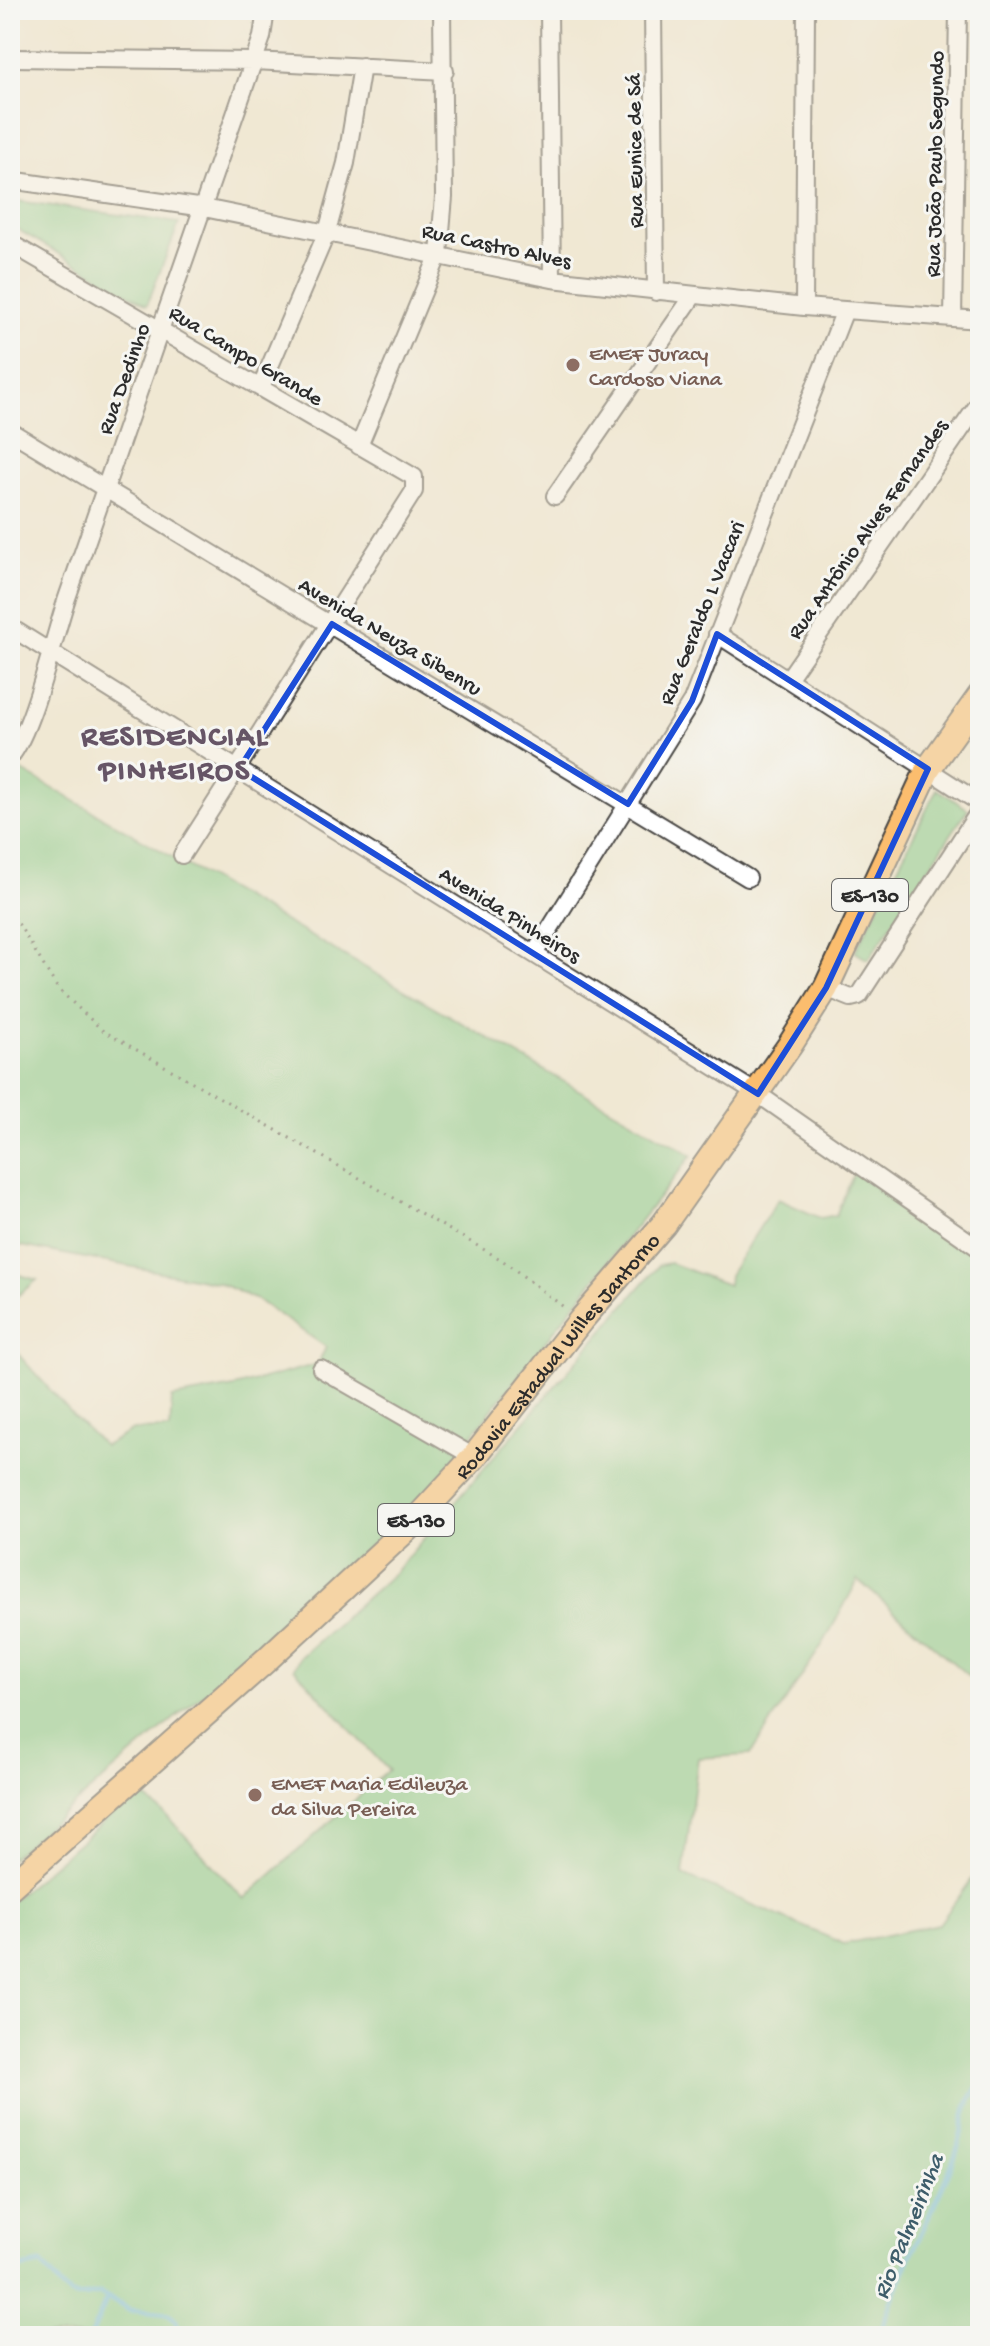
<svg xmlns="http://www.w3.org/2000/svg" width="990" height="2346" viewBox="0 0 990 2346" font-family="'Gochi Hand',sans-serif">
	<style>
		.green { fill: #7fcb89; stroke: #557b5a; stroke-width: 2 }
		.lines { fill: none; stroke-linecap: round; stroke-linejoin: round }
		.stream { stroke: #62b9df; stroke-width: 5 }
		.minor-casing { stroke: #494744; stroke-width: 20 }
		.primary-casing { stroke: #494744; stroke-width: 28 }
		.path { stroke: #494744; stroke-width: 3; stroke-dasharray: 2 6; stroke-linecap: butt }
		.minor { stroke: #fff; stroke-width: 16 }
		.primary { stroke: #fbbd6e; stroke-width: 24 }
		.marked { fill: none; stroke: #1d4ed8; stroke-width: 6; stroke-linejoin: round }
		.education-dot { fill: #8d6e63; stroke: #f6f6f2; stroke-width: 3 }
		.labels { text-anchor: middle; stroke-width: 6; stroke-linejoin: round; paint-order: stroke }
		.shield { fill: #f6f6f2; stroke: #686867; stroke-width: 2 }
		.shield-label { font-size: 20px; font-weight: bold; fill: #2b2b2b }
		.street-label { font-size: 22px; fill: #2b2b2b; stroke: #f6f6f2 }
		.education-label { font-size: 22px; fill: #785e54; stroke: #f6f6f2; text-anchor: start }
		.water-label { font-size: 24px; font-style: italic; fill: #3e5d6a; stroke: #f6f6f2 }
		.district-label { font-size: 30px; font-weight: bold; letter-spacing: 2px; fill: #656; stroke: #f6f6f2 }
	</style>
	<rect width="100%" height="100%" fill="#f6f6f2"/>
	<filter id="ink" filterUnits="userSpaceOnUse"><feTurbulence type="fractalNoise" baseFrequency=".0125" numOctaves="2"/><feDisplacementMap in="SourceGraphic" scale="16" xChannelSelector="R" yChannelSelector="G"/><feConvolveMatrix kernelMatrix="1 2 1 2 8 2 1 2 1" color-interpolation-filters="sRGB"/></filter>
	<filter id="wash" filterUnits="userSpaceOnUse"><feTurbulence type="fractalNoise" baseFrequency=".006" numOctaves="4" result="noise"/><feDisplacementMap in="SourceGraphic" scale="32" xChannelSelector="R" yChannelSelector="G"/><feGaussianBlur stdDeviation="1.8" result="paint"/><feColorMatrix in="noise" values="0 0 0 0 0 0 0 0 0 0 0 0 0 0 0 0 0 1.4 0 .05"/><feComposite in="paint" operator="in"/></filter>
	<g filter="url(#wash)">
		<rect width="100%" height="100%" fill="#f0e8d3"/>
		<!-- green -->
		<path class="green" d="M10,200L179,223L147,305L10,225Z
			M12,765L692,1155L465,1444V1455L330,1596L183,1711L10,1859V1393L15,1391L17,1378L10,1374V1345L77,1420L104,1446L133,1430L170,1429L172,1398L234,1387L318,1364L326,1347L257,1300L219,1283L10,1244Z
			M937,789L968,809L868,960L855,952Z
			M855,1171L893,1200L980,1252V1686L858,1580L824,1642L750,1755L698,1758L683,1875L844,1944L939,1924L980,1868V2336H10V1902L138,1792L166,1815L244,1899L388,1770L294,1668L300,1657L395,1572L659,1265L670,1263L728,1285L729,1275L778,1199L820,1218L836,1215Z
			M10,1272L37,1280L10,1302Z"/>
		<g class="lines">
			<!-- stream -->
			<path class="stream" d="M10,2270L41,2264C64,2285 63,2305 100,2293L129,2310L169,2314L176,2320L178,2330L186,2336
				M91,2336L106,2300
				M880,2336C897,2275 931,2218 954,2159C965,2133 960,2108 980,2084"/>
		</g>
	</g>
	<g filter="url(#ink)">
		<g class="lines">
			<!-- minor casing -->
			<g class="minor-casing">
				<path id="minor" d="M549,10L552,279
					M653,10L656,292
					M10,58L254,61L445,71
					M10,180L204,208L552,279L804,307L980,320
					M10,243L414,477V491L182,855
					M804,307L806,10
					M953,318L958,10
					M261,387L327,232L346,163L362,66
					M10,431L748,878
					M359,446L439,254L444,197L442,10
					M555,496L693,296
					M10,627L758,1094L980,1249
					M717,634L980,803
					M788,679L980,402
					M10,757C33,730 54,636 67,598C133,411 198,224 262,37L266,10
					M534,954L692,701L845,310
					M826,988L851,998L859,996L980,810
					M321,1369L474,1457"/>
			</g>
			<!-- primary casing -->
			<g class="primary-casing">
				<g id="primary">
					<path id="s1" d="M10,1887L265,1661L409,1527L474,1457L581,1320L664,1224L790,1045L826,988L928,769L980,696"/>
				</g>
			</g>
			<!-- path -->
			<path class="path" d="M10,910L58,989L102,1030L502,1260L565,1308"/>
			<!-- minor -->
			<use href="#minor" class="minor"/>
			<!-- primary -->
			<use href="#primary" class="primary"/>
		</g>
	</g>
	<!-- marked area -->
	<path d="M0 0H990V2346H0ZM332,624L628,804L692,701L717,634L928,769L826,988L758,1094L239,769Z" fill="#f0e8d3" fill-opacity=".55" fill-rule="evenodd"/>
	<path class="marked" d="M332,624L628,804L692,701L717,634L928,769L826,988L758,1094L239,769Z"/>
	<!-- markers -->
	<g class="education-dot">
		<circle cx="573" cy="365" r="8"/>
		<circle cx="255" cy="1795" r="8"/>
	</g>
	<g class="labels">
		<!-- shield labels -->
		<g class="shield">
			<rect x="832" y="879" width="76" height="32" rx="6"/>
			<rect x="378" y="1504" width="76" height="32" rx="6"/>
		</g>
		<g class="shield-label">
			<text x="870" y="902">ES-130</text>
			<text x="416" y="1527">ES-130</text>
		</g>
		<!-- street labels -->
		<g class="street-label">
			<text transform="translate(633 151) rotate(-91)" y="8">Rua Eunice de Sá</text>
			<text transform="translate(933 164) rotate(-89)" y="8">Rua João Paulo Segundo</text>
			<text transform="translate(497 244) rotate(12)" y="8">Rua Castro Alves</text>
			<text transform="translate(247 354) rotate(31)" y="8">Rua Campo Grande</text>
			<text transform="translate(122 378) rotate(-70)" y="8">Rua Dedinho</text>
			<text transform="translate(866 528) rotate(-55)" y="8">Rua Antônio Alves Fernandes</text>
			<text transform="translate(700 612) rotate(-68)" y="8">Rua Geraldo L Vaccari</text>
			<text transform="translate(391 635) rotate(31)" y="8">Avenida Neuza Sibenru</text>
			<text transform="translate(511 913) rotate(32)" y="8">Avenida Pinheiros</text>
			<text dy="8" stroke="none"><textPath href="#s1" startOffset="764">Rodovia Estadual Willes Jantorno</textPath></text>
		</g>
		<!-- education labels -->
		<g class="education-label">
			<text x="589" y="360">EMEF Juracy<tspan x="589" dy="25">Cardoso Viana</tspan></text>
			<text x="271" y="1790">EMEF Maria Edileuza<tspan x="271" dy="25">da Silva Pereira</tspan></text>
		</g>
		<!-- water labels -->
		<g class="water-label">
			<text transform="translate(907 2226) rotate(-68)" y="8">Rio Palmeirinha</text>
		</g>
		<!-- district labels -->
		<g class="district-label">
			<text x="175" y="745">RESIDENCIAL<tspan x="175" dy="34">PINHEIROS</tspan></text>
		</g>
	</g>
	<!-- margin -->
	<rect width="990" height="2346" fill="none" stroke="#f6f6f2" stroke-width="40"/>
</svg>
